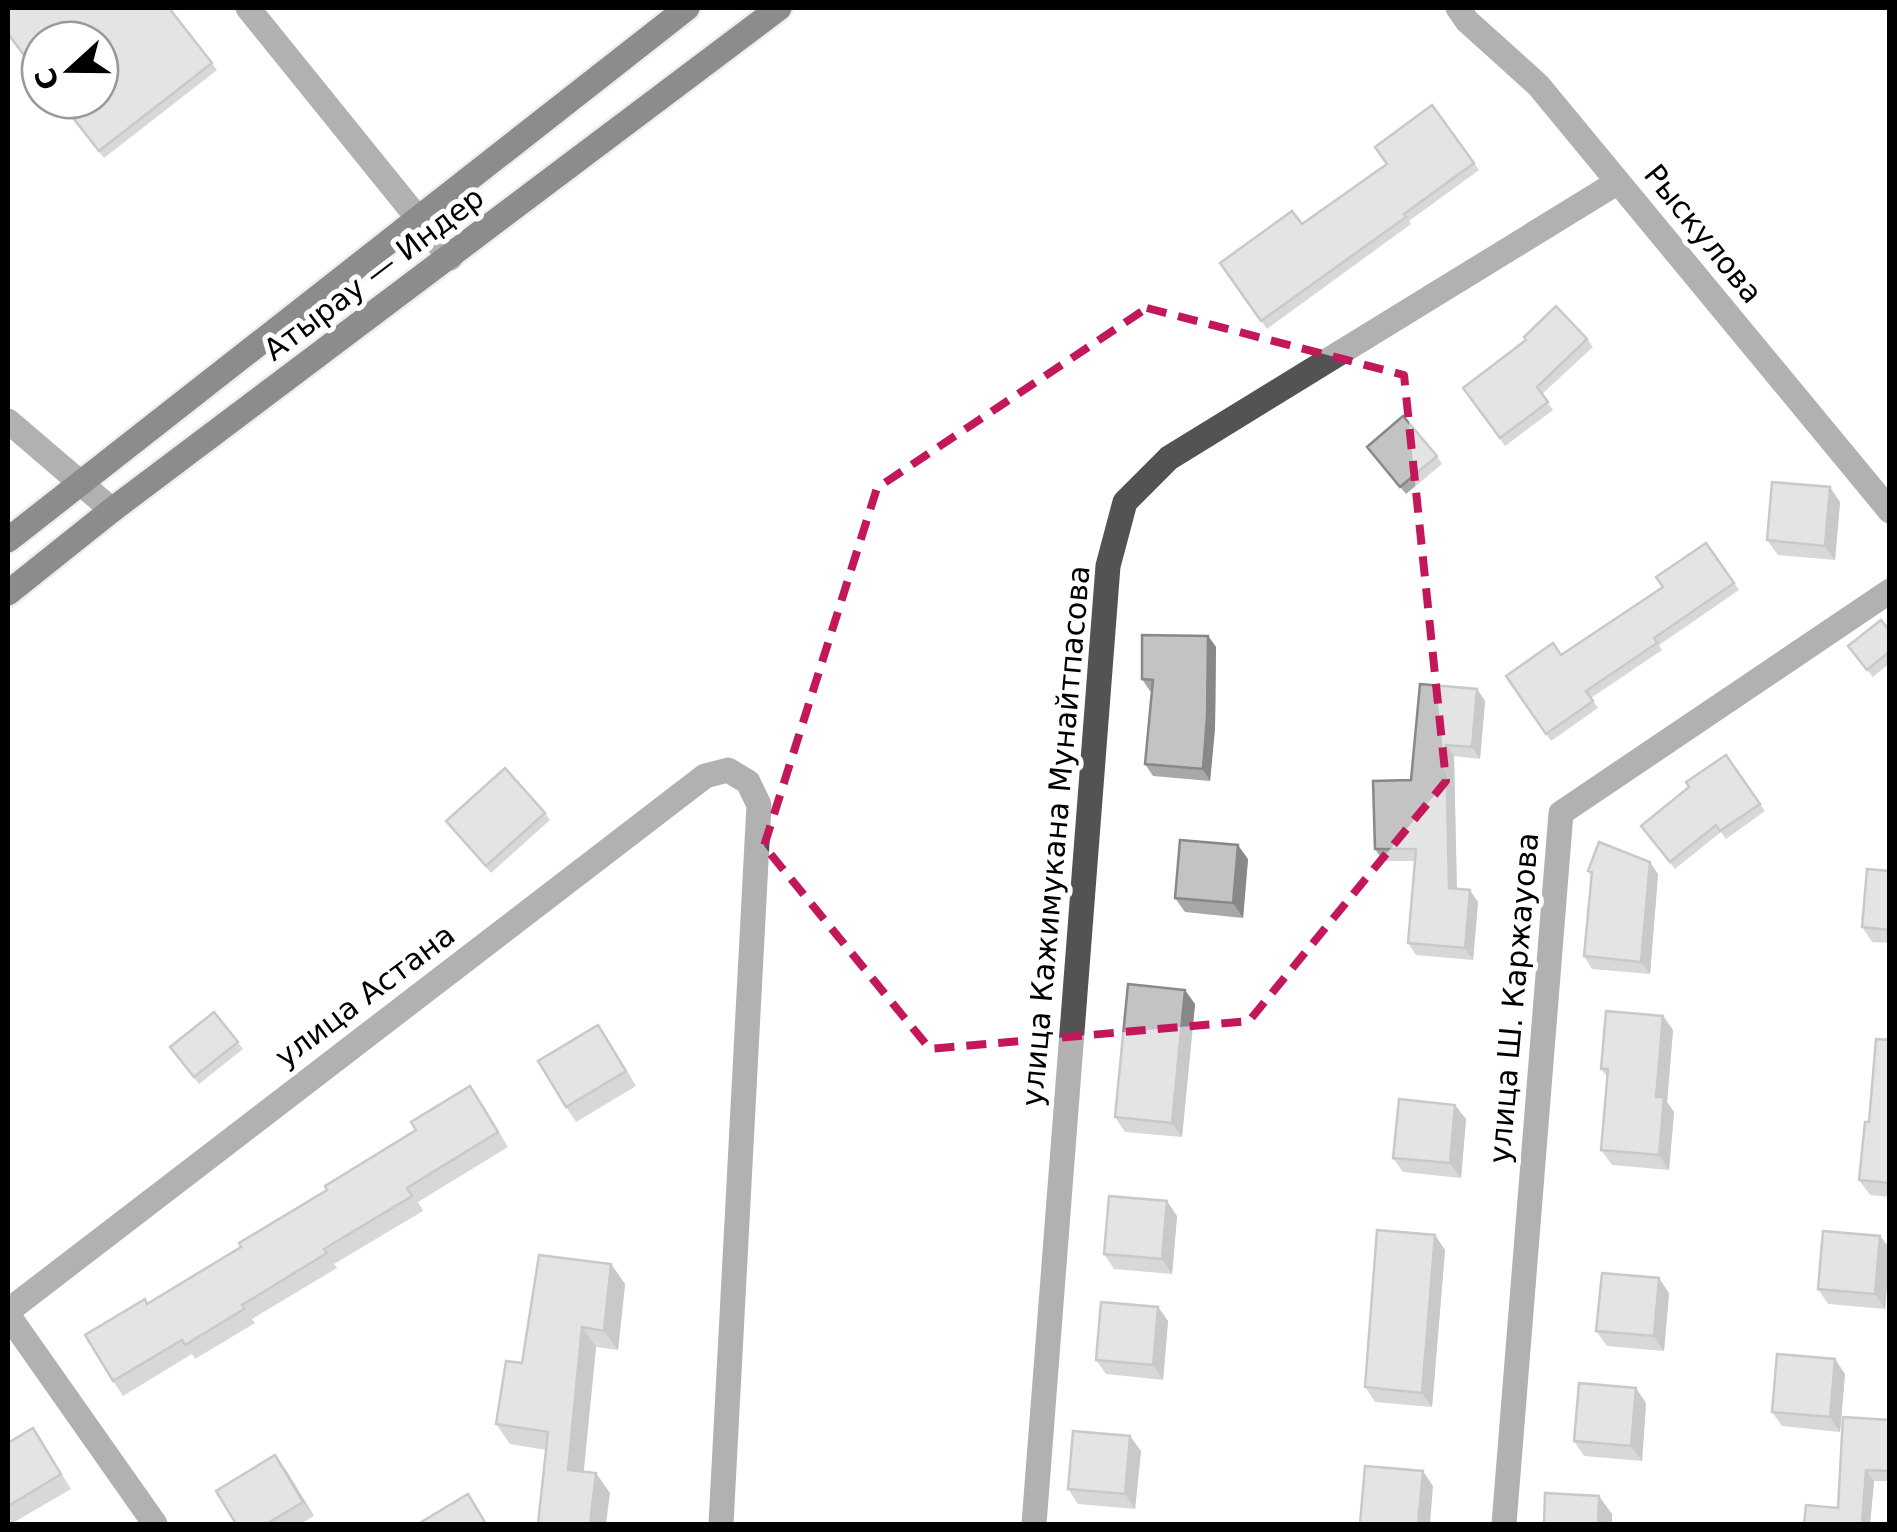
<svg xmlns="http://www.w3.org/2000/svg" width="1897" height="1532" viewBox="0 0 1897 1532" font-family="'DejaVu Sans',sans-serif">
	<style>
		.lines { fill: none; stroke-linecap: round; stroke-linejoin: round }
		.major-casing { stroke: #dbdbdb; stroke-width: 30 }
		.minor { stroke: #535353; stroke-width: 25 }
		.major { stroke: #000; stroke-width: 25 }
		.wall { fill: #a8a8a8 }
		.shaded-wall { fill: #888 }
		.building { fill: #c3c3c3; stroke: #888; stroke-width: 2.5 }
		.marked { fill: none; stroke: #c2185b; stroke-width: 8; stroke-dasharray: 20 12; stroke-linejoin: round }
		.labels { text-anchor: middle; stroke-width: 10; stroke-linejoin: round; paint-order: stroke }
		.street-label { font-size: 30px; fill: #000; stroke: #fff }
	</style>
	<rect width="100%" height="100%" fill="#fff"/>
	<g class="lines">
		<!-- major casing -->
		<g class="major-casing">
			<path id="major" d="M8,540L687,8
				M8,593L112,510L779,8"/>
		</g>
		<!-- minor -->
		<path class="minor" d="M248,8L450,258
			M1458,8L1467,21L1538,85L1890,511
			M8,421L112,510
			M8,1311L705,776L728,770L748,782L759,805L721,1524
			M8,1315L155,1524
			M1034,1524L1108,566L1125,502L1169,458L1618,182
			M1504,1524L1561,813L1890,591"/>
		<!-- major -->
		<use href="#major" class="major"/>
	</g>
	<!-- wall -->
	<path class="wall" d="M169,8L217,70L104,158L58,100Z
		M1432,105L1479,170L1409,221L1411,224L1267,329L1220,263L1302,224L1387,164Z
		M1587,339L1593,347L1542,394L1553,410L1505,446L1463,388Z
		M1367,447L1437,456L1442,464L1406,494Z
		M1840,502L1835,560L1778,555L1767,540Z
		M1706,543L1739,590L1659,645L1662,650L1591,698L1598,708L1551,741L1506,676L1561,655L1663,587Z
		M1890,631V663L1873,677L1848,646Z
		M1208,636L1216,647L1215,728L1210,781L1153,776L1145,764L1152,691H1150L1142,679Z
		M1477,689L1485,701L1480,759L1454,756L1457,889L1478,902L1473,960L1416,955L1408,943L1415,861H1383L1375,849L1411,780Z
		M1726,755L1765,811L1726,839L1721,832L1675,869L1646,833L1689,787Z
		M545,813L550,820L491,873L446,821Z
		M1248,859L1243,918L1185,912L1175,898Z
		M1588,871L1658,874L1650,974L1592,969L1584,956L1591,875Z
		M1890,871V943L1872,942L1862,927Z
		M1195,1004L1182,1137L1125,1132L1115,1117Z
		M214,1012L243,1049L199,1084L170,1047Z
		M1663,1016L1673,1030L1667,1102L1674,1112L1669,1170L1612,1165L1601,1150L1608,1078L1601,1069Z
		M608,1039L636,1086L576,1122L566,1107Z
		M1890,1040V1197L1870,1195L1859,1180L1869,1122Z
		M480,1100L508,1147L418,1202L423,1211L334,1264L337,1268L252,1319L255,1323L195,1359L192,1354L123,1396L113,1381L148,1304L241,1247L416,1130Z
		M1466,1119L1461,1178L1403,1172L1393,1158Z
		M1177,1216L1172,1274L1114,1269L1104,1254Z
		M1435,1235L1445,1250L1432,1407L1375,1402L1365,1387Z
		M1880,1236L1890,1249L1885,1309L1828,1304L1818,1289Z
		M611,1264L625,1284L618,1350L596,1347L583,1472L610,1493L546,1450L510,1444L496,1424L522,1363Z
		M1669,1293L1664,1351L1607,1346L1596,1331Z
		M1158,1307L1168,1321L1163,1380L1106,1374L1096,1360Z
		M1845,1374L1840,1432L1782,1426L1772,1412Z
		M1646,1403L1642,1461L1584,1456L1574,1441Z
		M1890,1420V1481H1874L1870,1524H1804L1838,1508Z
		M33,1428L71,1489L11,1524L8,1520V1443Z
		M1141,1451L1135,1509L1078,1504L1068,1489Z
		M286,1470L314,1516L300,1524H236Z"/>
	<!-- shaded-wall -->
	<path class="shaded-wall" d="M1830,487L1840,502L1835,560L1825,546Z
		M1208,636L1216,647L1215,728L1210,781L1203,769Z
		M1477,689L1485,701L1480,759L1472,747Z
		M1446,745L1454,756L1457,900L1449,888Z
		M1238,845L1248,859L1243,918L1233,903Z
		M1650,862L1658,874L1650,974L1641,962Z
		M1470,890L1478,902L1473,960L1465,948Z
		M1185,990L1195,1004L1182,1137L1172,1123Z
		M1663,1016L1673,1030L1667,1102L1674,1112L1669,1170L1659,1155L1656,1097Z
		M1455,1105L1466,1119L1461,1178L1450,1163Z
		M1167,1201L1177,1216L1172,1274L1162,1259Z
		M1435,1235L1445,1250L1432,1407L1422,1393Z
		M1880,1236L1890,1249L1885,1309L1875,1294Z
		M611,1264L625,1284L618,1350L604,1331Z
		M1659,1278L1669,1293L1664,1351L1654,1336Z
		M1158,1307L1168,1321L1163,1380L1153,1365Z
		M582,1327L596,1347L582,1490L568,1470Z
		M1835,1359L1845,1374L1840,1432L1830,1417Z
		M1636,1388L1646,1403L1642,1461L1631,1446Z
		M1130,1436L1141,1451L1135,1509L1125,1494Z
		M275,1455L286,1470L314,1516L303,1502Z
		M1866,1470L1874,1481L1870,1524H1862Z
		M1423,1471L1433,1486L1430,1524H1418Z
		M596,1473L610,1493L606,1524H590Z
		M1599,1496L1612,1514V1524H1598Z"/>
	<!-- building -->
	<path class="building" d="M8,8H169L212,63L99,151L59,100H100V40H40V76L8,34Z
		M1432,105L1474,163L1404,214L1406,217L1261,321L1220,263L1292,211L1302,224L1387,164L1375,147Z
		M1556,306L1587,339L1537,387L1548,402L1500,438L1463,388L1526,340L1524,337Z
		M1403,416L1437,456L1400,487L1367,447Z
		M1772,482L1830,487L1825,546L1767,540Z
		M1706,543L1734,583L1654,638L1657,643L1586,691L1593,701L1546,734L1506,676L1553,643L1561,655L1663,587L1656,577Z
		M1881,620L1890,631V651L1867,670L1848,646Z
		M1142,635L1208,636L1207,717L1203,769L1145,764L1153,680L1142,679Z
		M1420,684L1477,689L1472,747L1446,745L1449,888L1470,890L1465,948L1408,943L1416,849H1375L1373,781L1411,780Z
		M1726,755L1760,804L1720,831L1716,825L1670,862L1641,826L1689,787L1686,782Z
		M505,768L545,813L486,866L446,821Z
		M1180,840L1238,845L1233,903L1175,898Z
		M1599,842L1650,862L1641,962L1584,956L1592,872L1588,871Z
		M1867,869L1890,871V930L1862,927Z
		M1128,984L1185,990L1172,1123L1115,1117Z
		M1606,1011L1663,1016L1656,1097H1664L1659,1155L1601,1150L1608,1069H1601Z
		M214,1012L238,1042L194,1077L170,1047Z
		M598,1025L626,1071L566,1107L538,1061Z
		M1876,1039L1890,1040V1183L1859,1180L1865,1122H1869Z
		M470,1086L498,1132L407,1188L412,1196L324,1249L327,1253L242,1305L244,1309L185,1345L182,1340L113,1381L85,1335L145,1299L147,1304L241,1247L239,1243L327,1190L325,1186L416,1130L411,1122Z
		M1399,1099L1455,1105L1450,1163L1393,1158Z
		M1109,1196L1167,1201L1162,1259L1104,1254Z
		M1377,1230L1435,1235L1422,1393L1365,1387Z
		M1823,1231L1880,1236L1875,1294L1818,1289Z
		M539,1255L611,1264L604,1331L582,1327L568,1470L596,1473L590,1524H538L548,1432L496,1424L506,1361L522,1363Z
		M1602,1273L1659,1278L1654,1336L1596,1331Z
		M1101,1302L1158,1307L1153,1365L1096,1360Z
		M1777,1354L1835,1359L1830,1417L1772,1412Z
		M1579,1383L1636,1388L1631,1446L1574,1441Z
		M1843,1417L1890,1420V1471L1866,1470L1862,1524H1804L1806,1505L1838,1508Z
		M33,1428L61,1474L8,1506V1443Z
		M1073,1431L1130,1436L1125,1494L1068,1489Z
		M275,1455L303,1502L266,1524H236L216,1491Z
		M1365,1466L1423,1471L1418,1524H1360Z
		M1545,1493L1599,1496L1598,1524H1544Z
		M468,1494L486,1524H418Z"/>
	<!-- marked area -->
	<path d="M0 0H1897V1532H0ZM1147,308L1404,375L1446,781L1249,1021L930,1049L764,846L877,488Z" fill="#fff" fill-opacity=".55" fill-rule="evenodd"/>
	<path class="marked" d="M1147,308L1404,375L1446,781L1249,1021L930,1049L764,846L877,488Z"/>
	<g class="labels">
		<!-- street labels -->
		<g class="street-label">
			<text transform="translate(1703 234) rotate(51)" y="10">Рыскулова</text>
			<text transform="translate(374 274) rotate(-37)" y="10">Атырау — Индер</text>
			<text transform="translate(1056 836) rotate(-85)" y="10">улица Кажимукана Мунайтпасова</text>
			<text transform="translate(365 996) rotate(-37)" y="10">улица Астана</text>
			<text transform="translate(1514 998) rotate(-85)" y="10">улица Ш. Каржауова</text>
		</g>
	</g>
	<!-- border -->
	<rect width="1897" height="1532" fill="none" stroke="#000000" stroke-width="20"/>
	<!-- north arrow -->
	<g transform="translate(70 70) rotate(249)"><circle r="48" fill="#ffffff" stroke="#999999" stroke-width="2.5"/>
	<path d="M0-8L18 38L0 25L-18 38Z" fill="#000000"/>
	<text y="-15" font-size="28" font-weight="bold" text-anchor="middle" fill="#000000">С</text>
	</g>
</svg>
